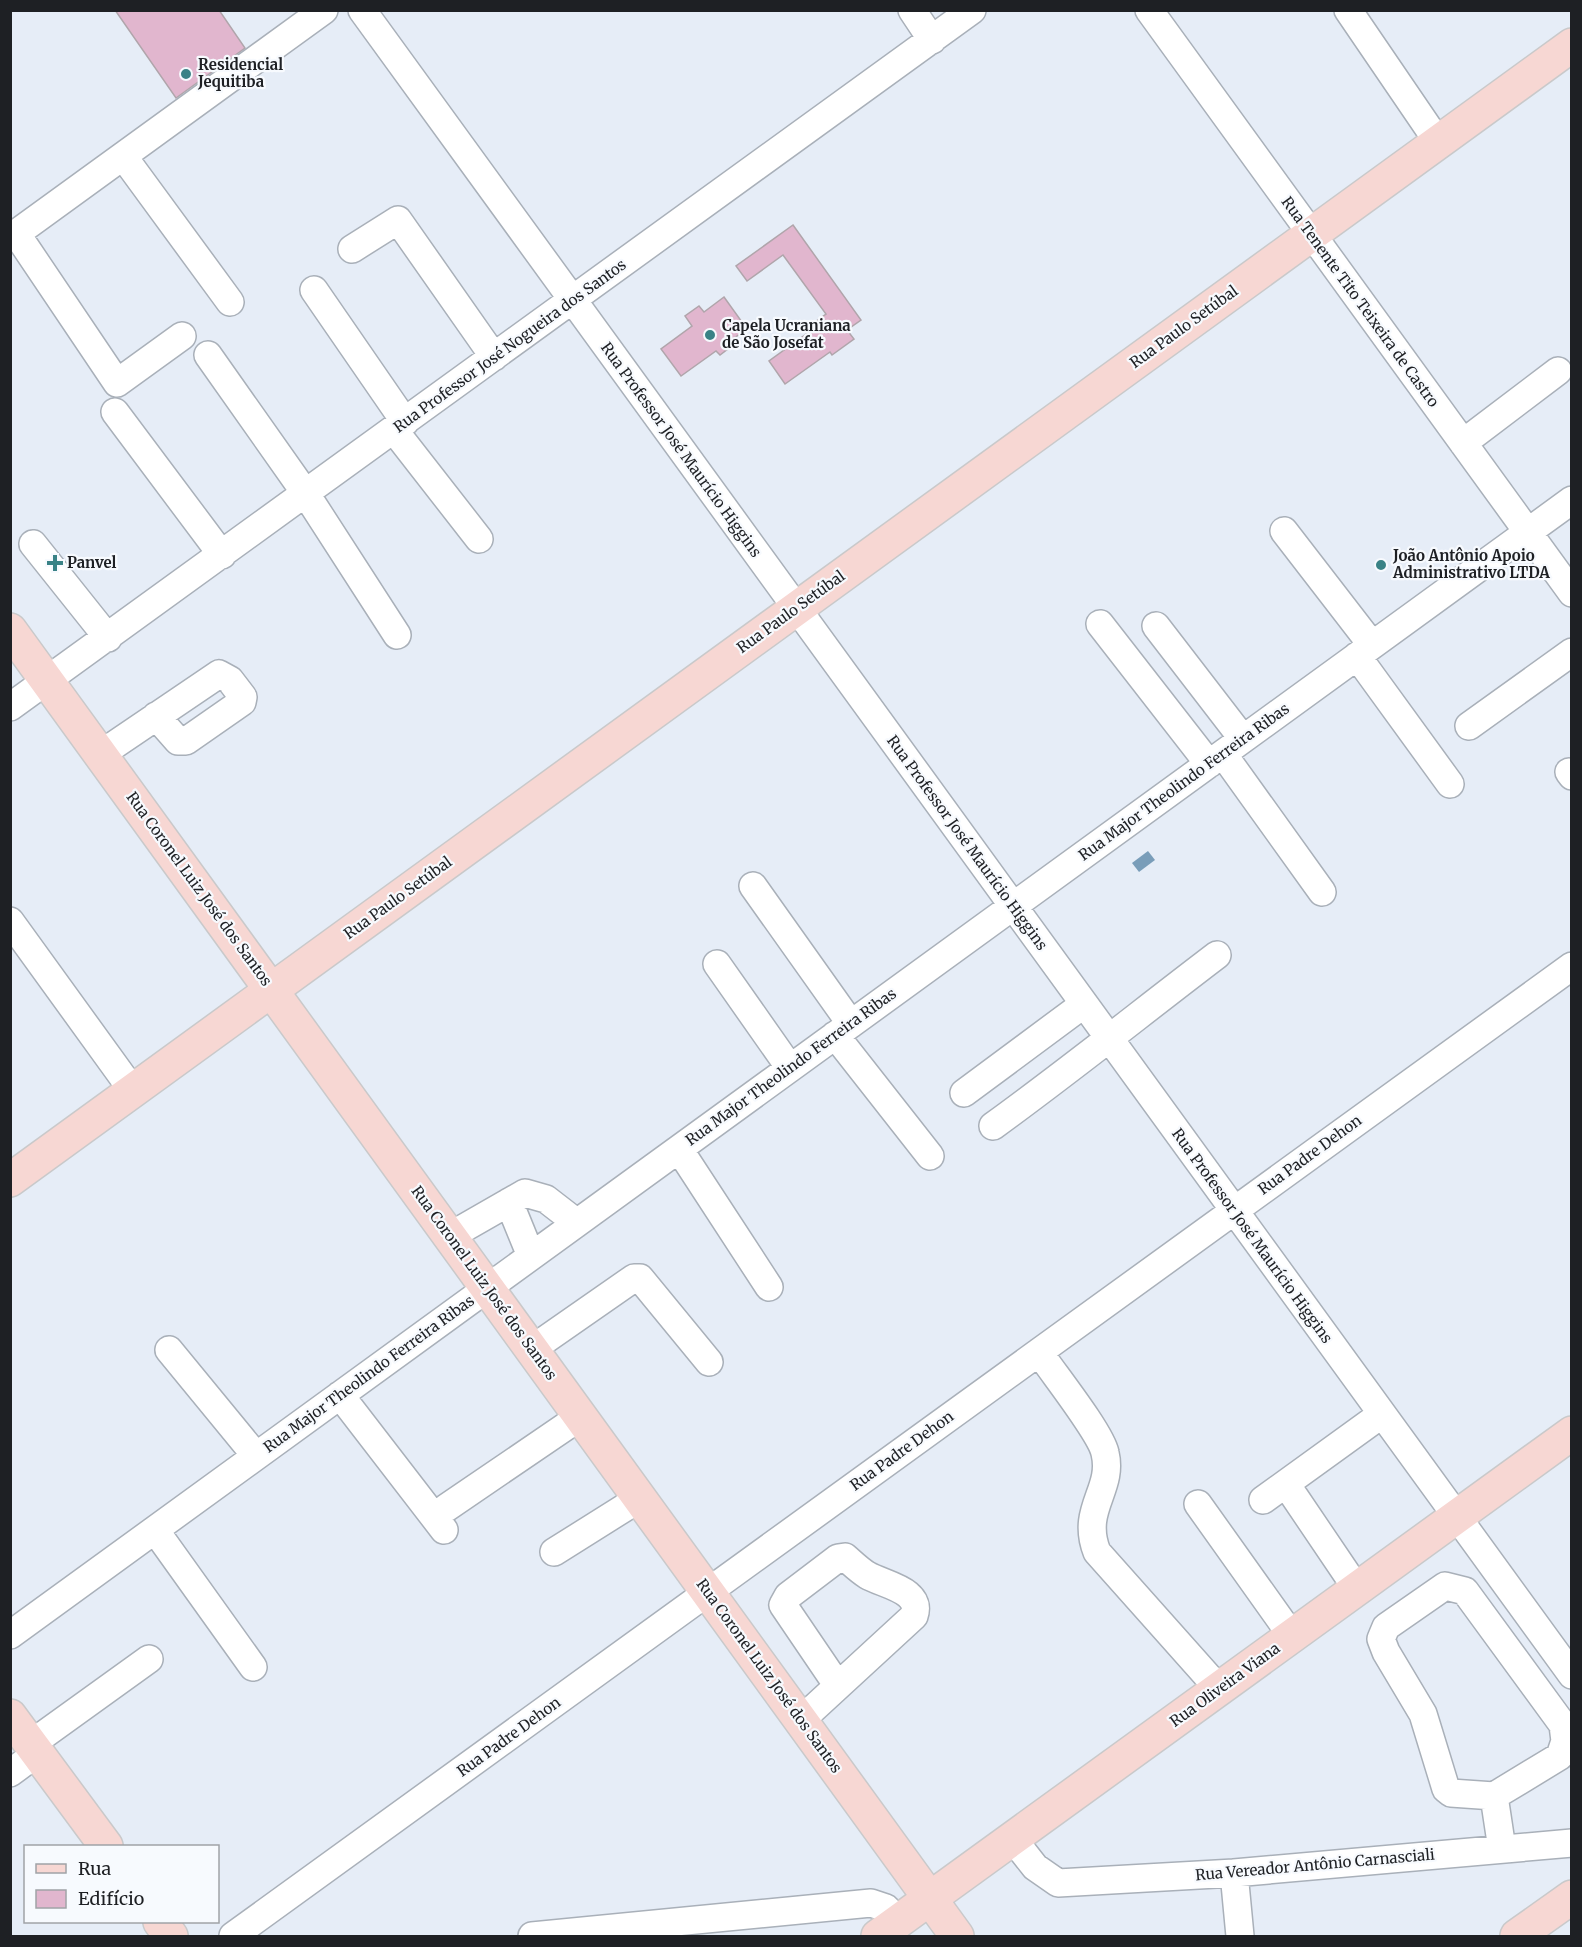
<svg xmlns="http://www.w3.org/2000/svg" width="1582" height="1947" viewBox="0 0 1582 1947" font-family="Merriweather,serif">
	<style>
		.water { fill: #799db9 }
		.building { fill: #e1b6ce; stroke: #b0a5ab; stroke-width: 1.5 }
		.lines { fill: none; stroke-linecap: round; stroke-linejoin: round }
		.minor-casing { stroke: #a9b0b9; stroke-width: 30 }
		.major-casing { stroke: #c9c9ca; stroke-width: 36 }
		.minor { stroke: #fff; stroke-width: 27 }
		.major { stroke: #f7d7d3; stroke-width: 33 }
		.poi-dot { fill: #398286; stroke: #f7fafe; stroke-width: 2 }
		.labels { text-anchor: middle; stroke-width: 4.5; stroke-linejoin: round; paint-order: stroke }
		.poi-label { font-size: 15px; font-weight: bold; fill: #1e2024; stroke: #f7fafe; text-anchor: start }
		.street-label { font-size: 15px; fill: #1e2024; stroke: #f7fafe }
	</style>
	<rect width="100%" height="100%" fill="#e6edf7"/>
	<!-- water -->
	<path class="water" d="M1148,851L1155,860L1139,872L1132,863Z"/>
	<!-- building -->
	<path class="building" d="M115,10H219L245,48L176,98Z
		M793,225L861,320L847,330L854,339L832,355L830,352L785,384L769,361L813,329L811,325L826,314L783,255L747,281L736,266Z
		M724,297L747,329L730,341L733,345L720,355L716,351L681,376L661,349L692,326L685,316L699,306L704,312Z"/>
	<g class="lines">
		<!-- minor casing -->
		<g class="minor-casing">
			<path id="minor" d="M362,10L1572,1675
				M912,10L932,40
				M1149,10L1572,593
				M1348,10L1438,142
				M123,156L230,302
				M16,233L117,383L182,336
				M10,238L324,10
				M352,249L398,220L494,357
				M314,290L405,422
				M208,355L306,494L397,635
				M115,412L222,555
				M394,430L479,539
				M1463,443L1558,371
				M1284,531L1372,645
				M33,544L108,638
				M1100,624L1209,764
				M1156,626L1243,739
				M1357,656L1450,784
				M10,707L972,10
				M1469,726L1572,652
				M101,754L219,674L230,680L243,697L242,702L186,741H178L156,716
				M1223,754L1322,892
				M1569,772L1572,776
				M753,886L851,1024
				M10,921L133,1091
				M717,964L790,1068
				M835,1035L930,1156
				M964,1093L1084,1004
				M993,1126C1069,1071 1142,1012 1217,955
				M679,1149L769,1287
				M509,1202L531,1256
				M450,1236L525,1193L546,1199L577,1223
				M532,1349L634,1278H640L709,1362
				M169,1350L256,1456
				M1039,1352C1053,1373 1101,1433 1105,1453C1114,1490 1080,1509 1097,1552L1219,1689
				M340,1395L444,1530
				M1286,1484L1357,1589
				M1263,1500L1382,1414
				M1198,1504L1292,1636
				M446,1508L581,1416
				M155,1530L253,1667
				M554,1552L640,1498
				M1445,1586L1465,1591L1563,1725L1565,1741L1560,1756L1499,1793L1494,1796L1451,1793L1446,1789L1423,1714L1386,1652L1381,1639L1386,1627Z
				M10,1635L1572,500
				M801,1720L914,1616C923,1590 884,1585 867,1575C859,1570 852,1563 845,1557L838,1558L788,1596L783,1605L838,1686
				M31,1744L149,1659
				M10,1773L37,1753
				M1494,1796L1502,1849
				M1013,1839L1035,1867L1058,1883L1234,1873L1572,1843
				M1234,1873L1240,1936
				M233,1936L1572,966
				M532,1936L871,1903L886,1908L897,1922"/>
		</g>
		<!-- major casing -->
		<g class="major-casing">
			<path id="major" d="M10,630L957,1936
				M10,1180L1572,45
				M10,1716L106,1846
				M160,1922L171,1936
				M878,1936L1572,1433
				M1517,1936L1572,1897"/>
		</g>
		<!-- minor -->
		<use href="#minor" class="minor"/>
		<!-- major -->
		<use href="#major" class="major"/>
	</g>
	<!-- markers -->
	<g class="poi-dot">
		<circle cx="186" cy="74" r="6"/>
		<circle cx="710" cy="335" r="6"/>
		<path d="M52 554h6v6h6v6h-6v6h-6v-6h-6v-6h6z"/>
		<circle cx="1381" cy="565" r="6"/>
	</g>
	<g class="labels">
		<!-- poi labels -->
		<g class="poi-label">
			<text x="198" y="70">Residencial<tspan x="198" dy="17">Jequitiba</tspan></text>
			<text x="722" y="331">Capela Ucraniana<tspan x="722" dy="17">de São Josefat</tspan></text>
			<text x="1393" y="561">João Antônio Apoio<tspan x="1393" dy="17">Administrativo LTDA</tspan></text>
			<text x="67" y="568">Panvel</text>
		</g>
		<!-- street labels -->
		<g class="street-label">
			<text transform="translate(1360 302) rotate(54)" y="5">Rua Tenente Tito Teixeira de Castro</text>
			<text transform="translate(1184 327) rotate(-36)" y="5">Rua Paulo Setúbal</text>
			<text transform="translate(510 346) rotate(-36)" y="5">Rua Professor José Nogueira dos Santos</text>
			<text transform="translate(681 450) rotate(54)" y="5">Rua Professor José Maurício Higgins</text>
			<text transform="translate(791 612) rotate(-36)" y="5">Rua Paulo Setúbal</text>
			<text transform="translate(1184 782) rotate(-36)" y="5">Rua Major Theolindo Ferreira Ribas</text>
			<text transform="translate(967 843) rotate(54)" y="5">Rua Professor José Maurício Higgins</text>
			<text transform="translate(199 889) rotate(54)" y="5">Rua Coronel Luiz José dos Santos</text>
			<text transform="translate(398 898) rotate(-36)" y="5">Rua Paulo Setúbal</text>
			<text transform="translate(791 1067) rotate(-36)" y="5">Rua Major Theolindo Ferreira Ribas</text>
			<text transform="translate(1310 1155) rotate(-36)" y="5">Rua Padre Dehon</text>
			<text transform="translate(1252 1236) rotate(54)" y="5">Rua Professor José Maurício Higgins</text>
			<text transform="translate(484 1283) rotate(54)" y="5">Rua Coronel Luiz José dos Santos</text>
			<text transform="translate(369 1374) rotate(-36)" y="5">Rua Major Theolindo Ferreira Ribas</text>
			<text transform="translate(902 1451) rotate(-36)" y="5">Rua Padre Dehon</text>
			<text transform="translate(769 1676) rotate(54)" y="5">Rua Coronel Luiz José dos Santos</text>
			<text transform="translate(1225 1685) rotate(-36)" y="5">Rua Oliveira Viana</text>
			<text transform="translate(509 1737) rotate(-36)" y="5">Rua Padre Dehon</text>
			<text transform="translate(1315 1865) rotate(-5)" y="5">Rua Vereador Antônio Carnasciali</text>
		</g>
	</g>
	<!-- border -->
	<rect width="1582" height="1947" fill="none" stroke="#1e2024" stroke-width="24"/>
	<!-- legend -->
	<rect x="24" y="1845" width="195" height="78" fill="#f7fafe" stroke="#a0a3a7" stroke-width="1.5"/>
	<rect x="36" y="1864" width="30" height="9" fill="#f7d7d3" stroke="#a0a3a7" stroke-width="1.5"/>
	<text x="78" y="1875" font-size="18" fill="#1e2024">Rua</text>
	<rect x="36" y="1890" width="30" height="18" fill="#e1b6ce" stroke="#a0a3a7" stroke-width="1.5"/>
	<text x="78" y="1905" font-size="18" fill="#1e2024">Edifício</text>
</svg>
